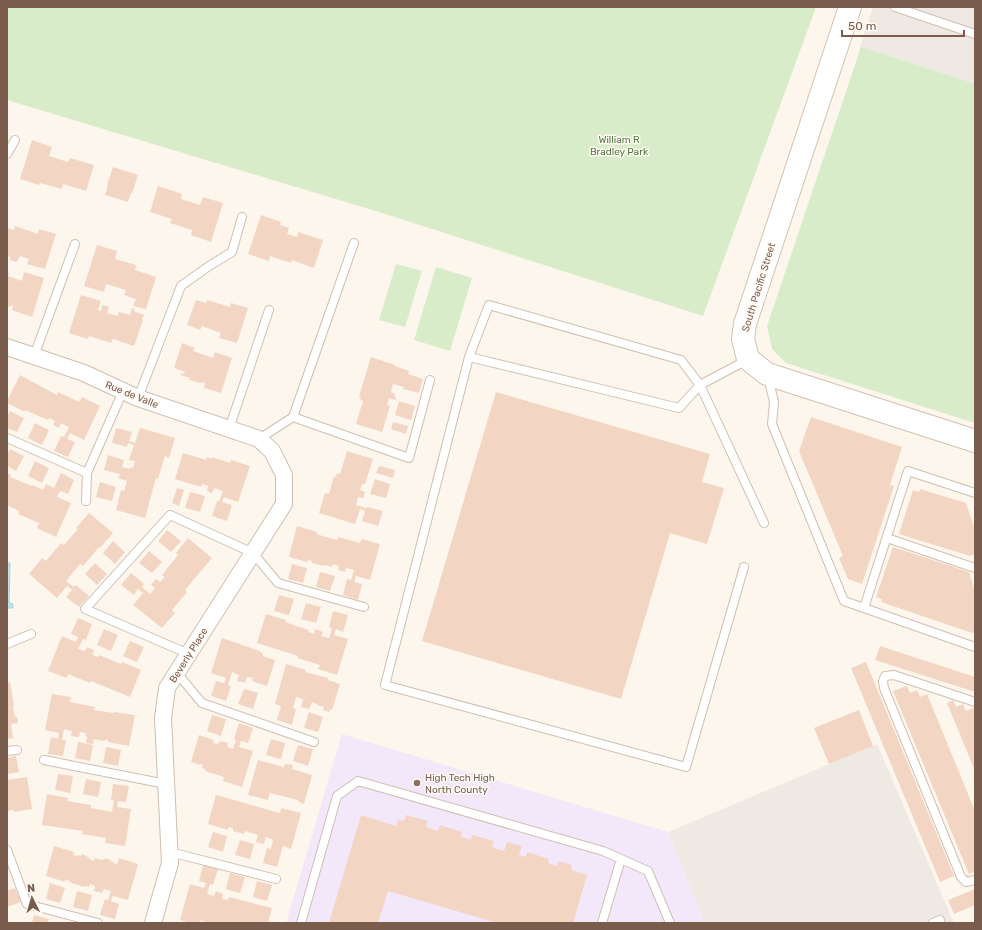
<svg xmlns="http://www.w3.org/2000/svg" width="982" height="930" viewBox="0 0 982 930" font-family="Rubik,sans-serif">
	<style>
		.industrial { fill: #efe9e4 }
		.education { fill: #f3e8fa }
		.green { fill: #d8ecc9 }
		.water { fill: #bfe3e8; stroke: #a5d3da }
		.building { fill: #f3d5c3 }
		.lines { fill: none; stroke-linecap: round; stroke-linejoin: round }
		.lane-casing { stroke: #d1beb0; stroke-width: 10 }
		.street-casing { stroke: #d1beb0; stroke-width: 18 }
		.secondary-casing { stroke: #d6c0b0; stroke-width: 24 }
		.lane { stroke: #fff; stroke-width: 8 }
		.street { stroke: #fff; stroke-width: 16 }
		.secondary { stroke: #fff; stroke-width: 22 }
		.education-dot { fill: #8d6e63; stroke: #fffaf3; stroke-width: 1.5 }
		.labels { text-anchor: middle; stroke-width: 3; stroke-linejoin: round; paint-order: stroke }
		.park-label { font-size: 10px; fill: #537a41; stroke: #fffaf3 }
		.street-label { font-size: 10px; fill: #7a5c4d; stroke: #fffaf3 }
		.education-label { font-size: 10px; fill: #785e54; stroke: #fffaf3; text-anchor: start }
	</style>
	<rect width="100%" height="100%" fill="#fdf6ec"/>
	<!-- industrial -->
	<path class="industrial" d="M873,7H975V87L859,50Z
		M877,744L954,923H704L668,832Z"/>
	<!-- education -->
	<path class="education" d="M342,734L668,832L704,923H286Z"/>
	<!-- green -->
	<path class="green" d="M7,7H816L703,316L379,212L7,100Z
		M861,47L975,84V423L786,363L772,349L767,326Z
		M396,264L422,271L405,327L379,320Z
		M436,267L472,278L450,351L414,340Z"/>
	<!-- water -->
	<path class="water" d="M7,563H10L9,603L13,604V608H7Z"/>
	<!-- building -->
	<path class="building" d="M32,140L52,147L49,156L68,162L70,158L94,165L86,191L63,184L62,189L40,183L39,185L20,179Z
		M113,167L138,175L132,193H131L128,202L105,195L108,185H107Z
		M158,186L182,194L181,199L200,205L203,197L223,203L211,242L191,235L192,230L170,223L172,219L150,212Z
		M261,215L281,222L280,225L289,228L287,234L297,237L298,232L323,240L314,268L292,260L291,263L270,256L269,261L248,254Z
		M15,226L38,234L39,229L56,234L45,269L27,264L29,259L20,256L17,262L9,260L11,257L7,256V228L14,230Z
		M97,245L117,251L115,259L136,265L135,270L156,277L146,309L133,306L136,299L124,295L126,290L106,284L104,292L84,286Z
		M7,272L9,273L8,276L22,281L24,272L44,278L32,317L12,310L13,306L11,305L10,307L7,306Z
		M81,295L101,301L98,310L101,311L102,305L109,307L107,313L117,316L119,312L130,315L132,308L135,309L134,311L144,315L142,319L143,320L134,346L113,339L111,343L89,336L88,339L69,333Z
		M196,300L206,303L207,300L230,307L231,303L248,308L237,343L219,338L221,333L202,326L200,330L187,325Z
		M182,343L195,348L193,351L213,358L215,352L232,358L221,393L204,388L205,383L201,382V383L189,380L190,378L180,375L181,373L184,374L185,372L174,368Z
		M371,357L395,365V366L409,371L408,374L423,379L419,393L403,389L404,387L393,384L391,392L395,394L394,396L396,397L395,400L389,398L387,405L390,406L382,432L356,424L363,401L360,400L361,397L359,396Z
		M20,375L57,395L58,392L79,402L82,397L100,406L84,440L70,433L67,439L75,442L68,457L54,451L61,436L64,437L69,427L61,423L59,428L53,425L55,421L49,418L48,420L25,410V412L7,403V401Z
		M496,392L710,454L702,482L724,488L707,544L670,533L621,699L422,641Z
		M399,401L415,406L411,420L395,415Z
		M10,411L24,418L17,432L7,428V417Z
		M811,417L902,447L890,485L894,486L862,584L848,579L839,558L843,556L799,451Z
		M393,422L408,426L406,434L391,429Z
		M35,423L49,430L42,445L28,438Z
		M116,428L132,432L129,441L135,443L140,428L175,438L169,458L165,456L158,479L156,478L145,518L116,510L121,490L124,491L127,481L118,478L120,474L104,470L108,455L124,460L122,467L130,469V467L133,468L135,461L129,460L134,445L128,443L127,447L112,443Z
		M10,449L24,456L16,471L7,466V454Z
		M347,451L373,459L365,484H362L360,490L365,492L363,498L358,497L356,505L366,508L367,507L383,511L378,526L362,521L365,511L360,509L355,524L319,513L325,493L329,494L334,476L336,477L337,473L340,474Z
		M183,453L206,460L207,457L211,459L212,457L230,463L231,460L250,466L238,502L224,497L222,502L232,505L227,521L212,516L217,501H219L223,491L214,488L212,493L207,491L208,486L202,484L201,487L175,479Z
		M35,461L49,468L42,483L28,476Z
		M379,466L395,470L393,478L376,473Z
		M7,473L11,475L10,477L32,486L33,485L43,490L46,484L54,488L61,473L74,480L68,494L60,491L57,497L71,503L56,537L37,528L39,523L18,514L19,511L7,505Z
		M375,479L390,484L386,498L370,494Z
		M100,482L116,487L112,501L96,497Z
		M177,488L184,490L179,506L172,503Z
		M920,489L966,503L975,530V539H974L975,541V554L970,556L899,534L913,490L919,492Z
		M190,492L205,496L200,512L185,508Z
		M89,513L113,533L100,548L99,547L83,566L80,564L66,581L74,587L76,585L89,596L79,607L66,597L72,590L67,586L57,598L29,574L42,558L46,561L61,543L64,545L78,529L76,528Z
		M297,526L317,532L316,534L337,540L338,537L360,543L362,539L380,544L370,580L356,576L354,582L362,584L358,600L343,595L347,579L351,580L354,570L346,568L345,572L338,570L339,566L333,564L332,567L325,565L324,566L312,563V561L308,560L307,562L289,557Z
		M167,530L181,541L171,552L158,541Z
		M188,538L212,558L185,590L187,592L172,610L175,613L162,628L133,605L143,593L138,589L134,595L121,585L131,573L144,584L142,587L150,594L155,588L151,585L156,579L160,582L165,577L162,575L178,555L176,553Z
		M113,541L125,552L115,564L103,553Z
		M893,547L969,572L975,592V632L972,633L881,602L882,599L876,597Z
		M149,551L162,562L152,573L139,563Z
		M95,563L107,574L97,585L85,574Z
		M292,564L307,568L303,583L288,579Z
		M320,572L335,576L330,591L316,587Z
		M279,595L294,599L289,615L274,611Z
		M306,603L321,607L316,623L301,619Z
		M333,611L348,615L343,632L336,629L334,635L348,639L337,675L318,669L320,665L297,658L298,656L257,643L266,614L286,620L285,622L309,630L308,632L314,634L315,629L323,632L321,636L329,638L332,628L329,627Z
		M78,618L92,624L86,640L83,639L78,649L85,651L87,647L94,650L92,655L99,657V655L121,664L122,662L141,670L130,697L91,681L90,683L68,674L67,678L48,671L62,636L76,642L78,637L71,634Z
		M104,629L118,635L111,651L97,645Z
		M222,638L260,651V652L263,653V656L275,660L267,686L252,681L253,678L247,677L245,683L237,681L239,675L232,672L228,685L231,686L226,701L211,696L216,681L224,683L226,678L211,673Z
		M130,641L144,647L137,662L123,656Z
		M880,646L975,677V692L875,660Z
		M866,662L954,876L940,882L851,668Z
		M286,664L306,670L305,672L328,678V680L340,684L332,710L330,709L329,712L323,710L324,707L317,705V704L312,702L309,709L301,707L303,699L296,697L293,708L296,709L292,725L277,720L281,706L275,704Z
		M10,682L14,706L13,707L15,717H17L18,723L11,724L13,738L7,739V683Z
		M907,686L910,693L917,690L920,697L927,694L975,811V871L969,874L893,691Z
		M244,689L258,693L253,709L238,704Z
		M52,694L71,697L70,702L95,707L94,710L113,713L114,712L135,715L129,746L108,742V740H105L104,741L94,739L93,744L86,743L87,737L85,736L86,733L80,732L79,737L71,736L72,731L64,729L62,740H66L63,756L48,754L51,737L58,739L59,733L45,730Z
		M953,700L956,707L963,704L966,711L973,708L975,714V771L947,703Z
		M859,710L873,746L829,764L814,728Z
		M309,712L323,717L318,732L304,728Z
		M212,715L226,719L221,736L207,731Z
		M239,723L253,728L248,743L241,741L239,747L253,751L242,787L223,781L224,777L205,771V769L202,768L203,765L200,764V765L191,762L199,735L214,740L213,743L218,744L220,741L228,743L227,747L233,749L236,740L234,739Z
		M271,739L285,743L281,759L266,755Z
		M78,742L93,745L90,761L75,758Z
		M298,745L313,749L308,766L293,761Z
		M106,747L121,750L118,766L103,763Z
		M16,756L19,772L7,774V758Z
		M258,760L284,767L285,764L293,765L292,769L312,775L304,804L299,802L298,800L270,793V791L268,800L248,795Z
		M58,774L73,776L70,793L55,790Z
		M27,777L32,809L14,812V810L7,811V780Z
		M86,779L101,782L98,797L83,794Z
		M113,784L129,786L126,802L118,801L117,807L131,809L125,846L105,843L106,838L82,834L83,831L42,825L47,794L68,798L67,801L91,805V808L112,812L114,800H111Z
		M216,795L280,813L281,808L301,813L291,849L283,846L277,867L263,863L267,848L271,849L273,840L266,837L264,844L256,842L258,835L245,831L244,834L233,831V828L229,827L228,830L208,824Z
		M361,815L396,826L398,820L404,821L406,815L428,821L426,827L438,831L440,825L462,832L461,837L471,840L472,835L494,841L492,847L504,851L507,842L522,846L519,855L526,857L527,852L549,859L548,863L557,866L559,861L572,865L571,870L587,875L573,923H497L388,891L378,923H329Z
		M213,832L227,836L223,852L208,847Z
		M240,840L254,844L250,859L235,855Z
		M54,846L74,852L73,855L78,856V855L81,856V854L87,856V857L90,858L89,859L94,861L95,858L101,860L102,859L104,860L105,858L111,860L110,861L114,862L113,863L117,864L119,858L138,864L128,900L113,896L111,901L119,904L115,919L100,915L105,899L108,900L111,891L104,889L102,893L94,891L95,886L90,884L89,887L85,886L84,887L69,882L70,881L65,880V882L46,876Z
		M203,865L218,869L213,885L210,884L207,894L214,896L216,891L223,894L222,899L228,900L229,897L272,908L268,923H207L201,920L200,923H191L180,920L190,884L204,888L206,883L199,881Z
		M230,873L245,877L240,893L226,889Z
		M257,881L272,885L267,901L253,897Z
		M50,883L65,888L60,903L46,899Z
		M15,888L21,902L7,907V891Z
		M975,889V905L954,914L948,900Z
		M77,891L92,895L88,911L73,907Z
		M34,915L49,919L47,923H32Z"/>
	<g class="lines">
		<!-- lane casing -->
		<g class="lane-casing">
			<path id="lane" d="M895,7L975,34
				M7,154L15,140
				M489,305L681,360L700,385L679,408L469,357Z
				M34,356L75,244
				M469,357L385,685L686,767L744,567
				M747,360L700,385L764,523
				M768,377L774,402L772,424L844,601L975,647
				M138,398L181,286L209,266L232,252L242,217
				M293,417L409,458L430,380
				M229,429L269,310
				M7,438L87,473L123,391
				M259,439L293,417L354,243
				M86,501L87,473
				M887,538L975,568
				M864,608L908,471L975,493
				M7,644L31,634
				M189,654L85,609L170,515L253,553L278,583L364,607
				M177,673L202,703L314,742
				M975,702L894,675L885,676L883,681L884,688L961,877L966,882L975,880
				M7,751L17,750
				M44,760L166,784
				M7,850L27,904L98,923
				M170,852L276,879
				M301,923L337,796L358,781L603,851L648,871L670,923
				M602,923L621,859
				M933,923L940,920"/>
		</g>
		<!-- street casing -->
		<g class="street-casing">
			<path id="street" d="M7,347L84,373L138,398L259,439L272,451L284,475V504L167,688L163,718L170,863L153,923"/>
		</g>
		<!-- secondary casing -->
		<g class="secondary-casing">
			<path id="secondary" d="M850,7L745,324L743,339L748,359L767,374L975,441"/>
		</g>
		<!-- lane -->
		<use href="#lane" class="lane"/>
		<!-- street -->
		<use href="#street" class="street"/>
		<!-- secondary -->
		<use href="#secondary" class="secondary"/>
	</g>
	<!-- markers -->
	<circle class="education-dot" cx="417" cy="783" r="4"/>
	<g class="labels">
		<!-- park labels -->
		<g class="park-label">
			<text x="619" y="143">William R<tspan x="619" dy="12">Bradley Park</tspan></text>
		</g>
		<!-- street labels -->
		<g class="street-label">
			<text transform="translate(758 287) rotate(-73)" y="4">South Pacific Street</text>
			<text transform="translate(132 394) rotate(22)" y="4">Rue de Valle</text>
			<text transform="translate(188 655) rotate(-58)" y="4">Beverly Place</text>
		</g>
		<!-- education labels -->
		<g class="education-label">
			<text x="425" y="781">High Tech High<tspan x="425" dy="12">North County</tspan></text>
		</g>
	</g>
	<!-- border -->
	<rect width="982" height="930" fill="none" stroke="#7a5c4d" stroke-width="16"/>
	<!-- north arrow -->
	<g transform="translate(32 898) rotate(355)" stroke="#fffaf3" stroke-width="3" paint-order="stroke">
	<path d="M0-3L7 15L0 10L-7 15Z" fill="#7a5c4d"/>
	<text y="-6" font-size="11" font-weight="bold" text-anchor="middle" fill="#7a5c4d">N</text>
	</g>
	<!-- scale -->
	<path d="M842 30v6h122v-6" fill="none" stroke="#7a5c4d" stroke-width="2"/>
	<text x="848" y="30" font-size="12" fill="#7a5c4d" stroke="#fffaf3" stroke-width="3" paint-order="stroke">50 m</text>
</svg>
